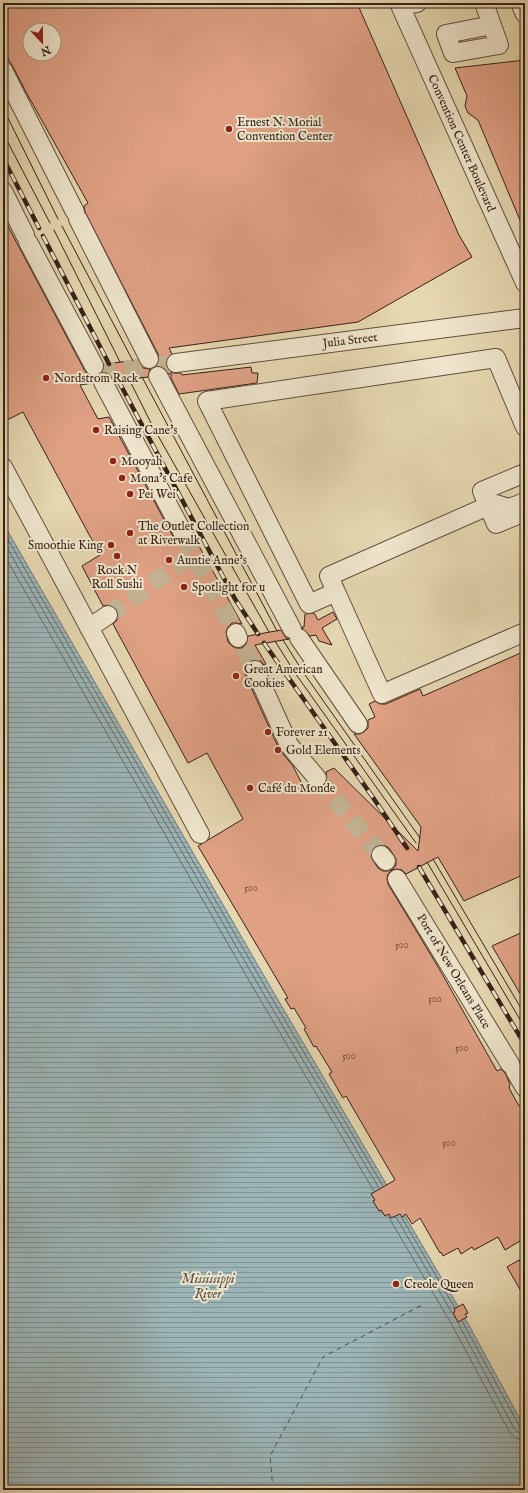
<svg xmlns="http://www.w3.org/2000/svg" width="528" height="1493" viewBox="0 0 528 1493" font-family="'IM FELL English',serif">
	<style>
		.water { fill: url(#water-rules); stroke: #747a78 }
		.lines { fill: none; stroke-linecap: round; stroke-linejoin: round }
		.shore { stroke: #6a6b68; stroke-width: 1 }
		.ferry { stroke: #554d48; stroke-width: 1; stroke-dasharray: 5 4; stroke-linecap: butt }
		.building { fill: #dfa084; stroke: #372018; fill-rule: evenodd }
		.minor-tunnel { stroke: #c2b292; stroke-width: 18; stroke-dasharray: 18 9; stroke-linecap: butt }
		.minor-casing { stroke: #624e3e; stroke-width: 20 }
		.minor { stroke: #eee5cc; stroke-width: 18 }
		.tram { stroke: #372018; stroke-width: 1 }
		.rail-casing { stroke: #372018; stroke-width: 4.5 }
		.rail { stroke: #eee5cc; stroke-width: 3; stroke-dasharray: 9; stroke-linecap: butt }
		.poi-dot { fill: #8f2418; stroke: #eee5cc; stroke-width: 1.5 }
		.labels { text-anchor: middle; stroke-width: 4; stroke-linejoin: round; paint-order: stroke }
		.number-label { font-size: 10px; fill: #614033 }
		.poi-label { font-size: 12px; fill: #372018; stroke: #eee5cc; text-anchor: start }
		.street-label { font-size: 12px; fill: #372018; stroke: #eee5cc }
		.water-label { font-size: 13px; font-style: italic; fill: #554d48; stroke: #eee5cc }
	</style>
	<defs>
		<pattern id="water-rules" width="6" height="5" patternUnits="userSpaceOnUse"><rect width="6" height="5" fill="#9cb6b8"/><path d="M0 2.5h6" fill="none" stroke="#809495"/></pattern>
	</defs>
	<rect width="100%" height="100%" fill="#e5d7b0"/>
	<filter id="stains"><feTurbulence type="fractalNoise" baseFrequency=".005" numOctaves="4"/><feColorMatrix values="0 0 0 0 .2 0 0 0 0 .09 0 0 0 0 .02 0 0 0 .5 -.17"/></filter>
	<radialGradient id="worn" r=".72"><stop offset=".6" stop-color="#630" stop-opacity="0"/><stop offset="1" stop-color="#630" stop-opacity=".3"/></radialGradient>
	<!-- water -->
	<path class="water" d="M3,523L271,988L465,1318L525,1428V1490H3Z"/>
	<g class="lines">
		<!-- shore -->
		<path class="shore" d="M3,531L267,990L383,1186
			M3,541L263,993L379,1188
			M3,553L258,996L374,1191
			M388,1216L452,1325L510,1433L517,1439L525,1440
			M396,1217L452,1313
			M402,1218L455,1308
			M462,1321L520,1427L525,1429
			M458,1323L515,1430L520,1433L525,1434"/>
		<!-- ferry -->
		<path class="ferry" d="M273,1490L270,1456L323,1357L422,1305"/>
	</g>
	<!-- building -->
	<path class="building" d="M3,3H357L459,235L472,257L358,322L169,348L172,354L167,359L166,365L168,370L172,373H181L182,375L251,367L252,373H258L257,383L179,394L171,378V374H169L163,367L157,366L159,360L158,354L85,212L84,206L88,203L26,92L12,65L3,51ZM30,30H54V54H30Z
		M525,60V232L478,120L468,113L465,106L467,96L455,68Z
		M3,217L85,371L89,375L94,376L93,383L80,385L98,419L109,417L175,540L179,544L184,545L189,544L193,541L194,537L242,624L237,623H232L228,627L226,632L228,642L232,646L236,648H242L246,644L248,636L281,630L286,638L289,639L255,645L266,664L264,665L261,661L256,660H251L247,664L245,669V674L279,749L293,766L303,786L308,783L314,788H318L323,786L327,781V777L326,772L334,768L418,851L421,827L354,734H359L364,732L368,728V720L375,717L369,704L375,701L380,704H386L420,689L423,696L525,651V874L464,901L438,857L406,874L402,870L397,869L392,870L388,874L387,879L388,884L437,965L497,1071L501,1069L505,1073L510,1084L509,1088L519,1106L521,1105L525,1112V1238L505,1250L498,1237L474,1250L472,1247L461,1254L458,1248L443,1256L441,1252L440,1253L420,1218L412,1224L406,1214L402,1217L400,1214L391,1218L389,1214L385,1216L381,1210L379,1211L373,1201L375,1200L371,1194L395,1180L346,1096L343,1098L329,1074L332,1072L316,1046L314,1047L304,1029L306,1028L294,1008L291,1009L285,999L288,998L198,846L243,819L207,753L188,763L113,624L118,619V614L117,609L112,605H108L103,606L82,566L100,555L23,412L3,422ZM379,845H384L389,848L396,859V865L393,869L388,871H383L378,868L371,857V851L374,847Z
		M138,360L143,368L150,369L148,377L114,381L109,373L103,372L104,364Z
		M333,612L337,619L322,628L332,645L319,641L316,635L310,636L302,628V627H304L305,614L314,613L318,620Z
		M525,931V1002L492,946Z
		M519,1260L525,1271V1298L507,1267Z
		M463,1304L468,1313L465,1314L467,1317L458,1322L453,1313L455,1312L454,1309Z"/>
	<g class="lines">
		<!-- minor-tunnel -->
		<path class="minor-tunnel" d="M98,373L176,363
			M184,535L236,633
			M108,615L194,554
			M244,648L255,670
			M317,778L381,855"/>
		<!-- minor casing -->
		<g class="minor-casing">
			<path id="minor" d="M399,3L525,283
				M484,3L499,45L453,53L446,34L492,25
				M520,3L525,14
				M400,5L417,3
				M3,70L75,212
				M3,191L25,235
				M78,219L149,359
				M28,242L94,366
				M176,363L525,318
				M158,376L292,629
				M103,382L184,535
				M525,427L496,358L207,401L309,604L336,592L329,576L488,506L496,504L509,508L525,502
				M3,467L200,834
				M525,473L482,491L496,524L525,512
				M336,592L382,694L525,632
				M89,628L108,615
				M236,633L238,638
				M299,638L358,724
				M255,670L289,745L317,778
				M381,855L386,861
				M397,879L510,1064
				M515,1071L525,1088"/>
		</g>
		<!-- minor -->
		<use href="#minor" class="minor"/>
		<!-- tram -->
		<path class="tram" d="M3,108L58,219
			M3,133L50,223
			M62,226L133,361
			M54,230L120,362
			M142,377L277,631
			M129,379L152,425L269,632
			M283,640L303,672L420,838
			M275,641L295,673L416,843
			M433,859L525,1015
			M427,862L525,1028"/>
		<!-- rail casing -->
		<g class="rail-casing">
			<path id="rail" d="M3,158L39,228
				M43,236L109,364
				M118,380L235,599L258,634
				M264,643L372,796L407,848
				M419,867L525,1045"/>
		</g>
		<!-- rail -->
		<use href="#rail" class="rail"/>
	</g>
	<!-- markers -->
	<g class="poi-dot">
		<circle cx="229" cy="129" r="4"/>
		<circle cx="46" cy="378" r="4"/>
		<circle cx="96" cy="430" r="4"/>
		<circle cx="113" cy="461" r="4"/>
		<circle cx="122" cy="478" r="4"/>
		<circle cx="130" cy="494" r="4"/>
		<circle cx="130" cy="533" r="4"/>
		<circle cx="111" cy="545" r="4"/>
		<circle cx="117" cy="556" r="4"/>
		<circle cx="169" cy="560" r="4"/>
		<circle cx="184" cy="587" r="4"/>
		<circle cx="236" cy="676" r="4"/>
		<circle cx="268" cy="732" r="4"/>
		<circle cx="278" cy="750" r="4"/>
		<circle cx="250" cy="788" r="4"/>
		<circle cx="396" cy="1284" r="4"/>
	</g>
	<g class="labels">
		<!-- number labels -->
		<g class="number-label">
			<text x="251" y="891">500</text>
			<text x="402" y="948">500</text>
			<text x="435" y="1002">500</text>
			<text x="462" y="1051">500</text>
			<text x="349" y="1059">500</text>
			<text x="449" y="1146">500</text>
		</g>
		<!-- poi labels -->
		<g class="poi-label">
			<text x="237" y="126">Ernest N. Morial<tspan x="237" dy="14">Convention Center</tspan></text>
			<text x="54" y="382">Nordstrom Rack</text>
			<text x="104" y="434">Raising Cane's</text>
			<text x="121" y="465">Mooyah</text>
			<text x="130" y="482">Mona's Cafe</text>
			<text x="138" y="498">Pei Wei</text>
			<text x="138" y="530">The Outlet Collection<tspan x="138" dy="14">at Riverwalk</tspan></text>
			<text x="103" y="549" text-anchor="end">Smoothie King</text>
			<text x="177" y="564">Auntie Anne's</text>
			<text x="117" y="574" text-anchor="middle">Rock N<tspan x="117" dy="14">Roll Sushi</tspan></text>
			<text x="192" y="591">Spotlight for u</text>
			<text x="244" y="673">Great American<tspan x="244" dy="14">Cookies</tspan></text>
			<text x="276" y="736">Forever 21</text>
			<text x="286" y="754">Gold Elements</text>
			<text x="258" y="792">Café du Monde</text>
			<text x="404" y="1288">Creole Queen</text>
		</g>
		<!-- street labels -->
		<g class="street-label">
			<text transform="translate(462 143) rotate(66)" y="4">Convention Center Boulevard</text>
			<text transform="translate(350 340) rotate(-7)" y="4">Julia Street</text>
			<text transform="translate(454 971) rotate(59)" y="4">Port of New Orleans Place</text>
		</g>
		<!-- water labels -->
		<g class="water-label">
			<text x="208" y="1283">Mississippi<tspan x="208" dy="15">River</tspan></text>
		</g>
	</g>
	<!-- margin -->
	<rect width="528" height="1493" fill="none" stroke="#e5d7b0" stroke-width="16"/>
	<rect x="4" y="4" width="520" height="1485" fill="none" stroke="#372018" stroke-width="2"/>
	<rect x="8" y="8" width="512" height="1477" fill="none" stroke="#372018"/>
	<!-- north arrow -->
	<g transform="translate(42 42) rotate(158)"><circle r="19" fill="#eee5cc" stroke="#a59684"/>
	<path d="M0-3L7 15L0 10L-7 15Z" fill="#8f2418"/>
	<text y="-6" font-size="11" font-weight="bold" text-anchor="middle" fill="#372018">N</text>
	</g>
	<rect width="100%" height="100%" filter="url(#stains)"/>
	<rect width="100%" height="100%" fill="url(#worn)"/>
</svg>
